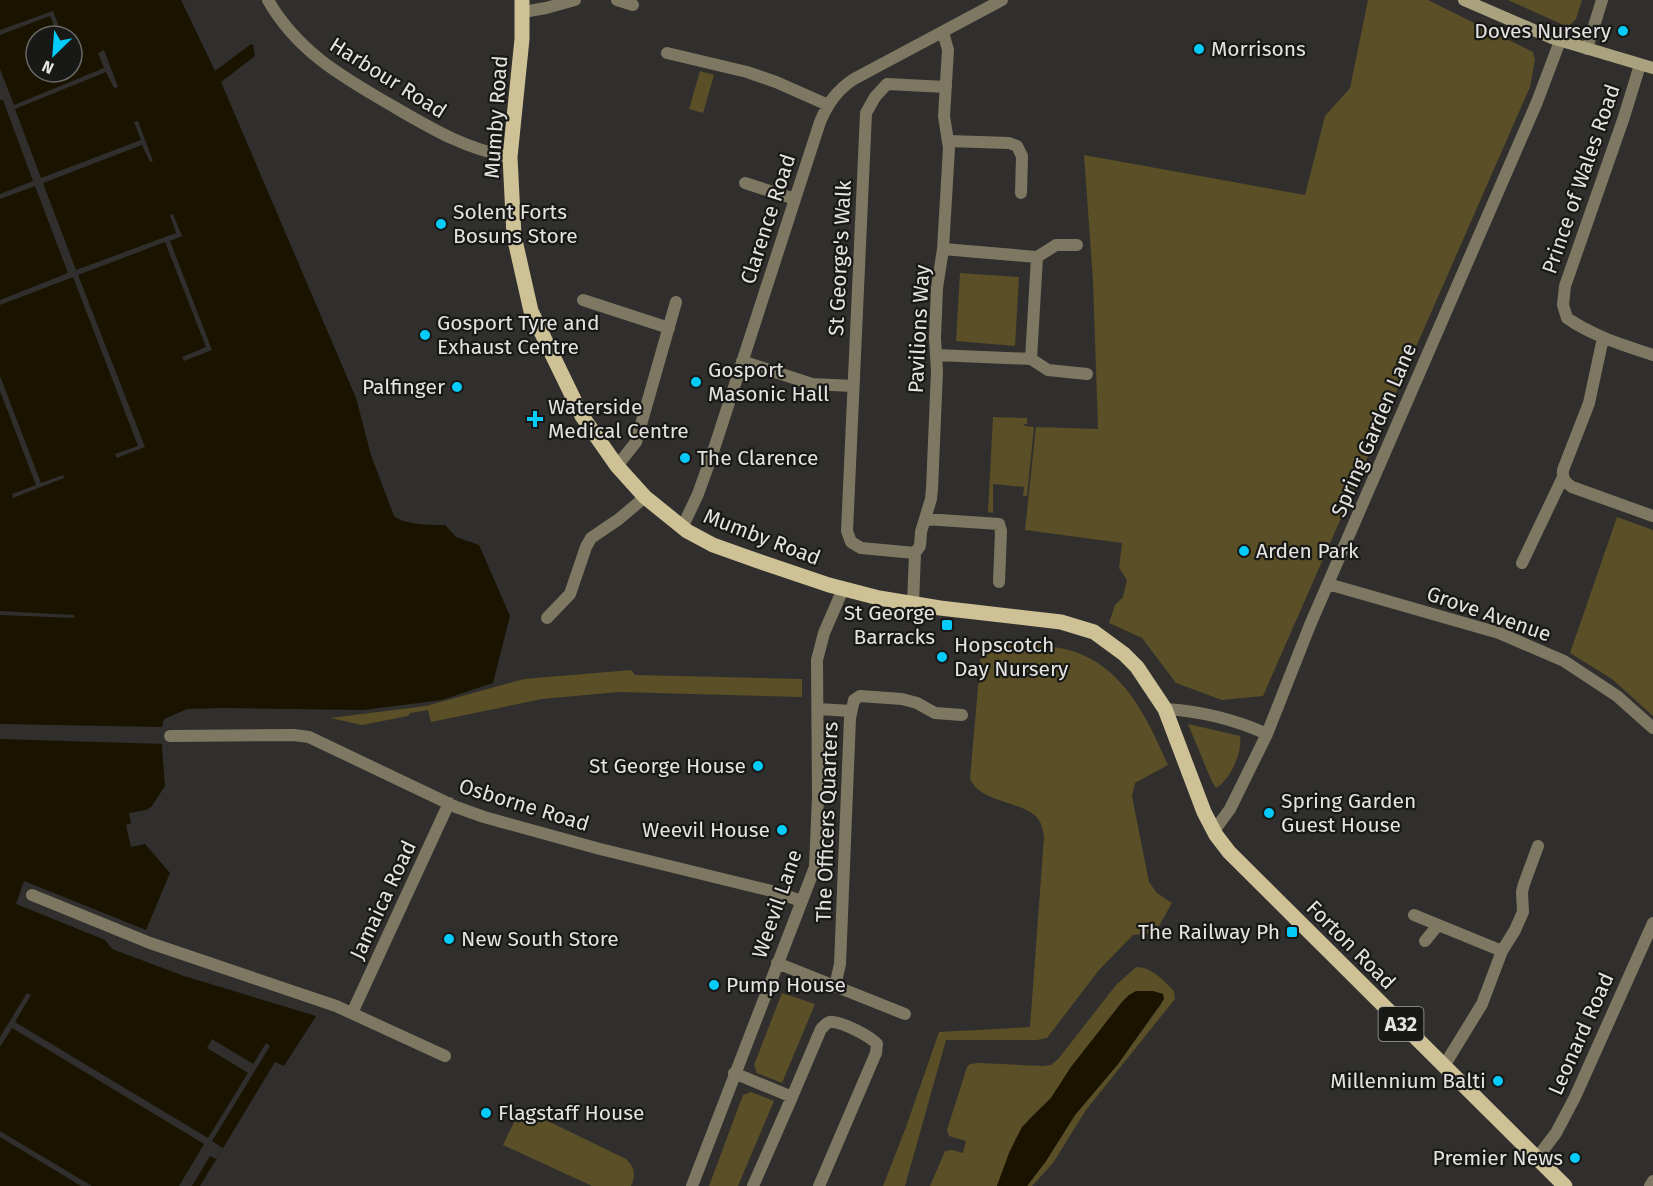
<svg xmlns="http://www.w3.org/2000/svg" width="1653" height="1186" viewBox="0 0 1653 1186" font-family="'Fira Sans',sans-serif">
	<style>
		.green { fill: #5a4f26 }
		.water { fill: #191300; fill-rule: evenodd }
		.pier { fill: #302f2d }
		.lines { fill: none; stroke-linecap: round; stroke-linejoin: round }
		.street { stroke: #7e7863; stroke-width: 12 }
		.secondary { stroke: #aaa17f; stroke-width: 12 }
		.primary { stroke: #cdc195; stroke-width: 15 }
		.poi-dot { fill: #04cbf9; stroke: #181816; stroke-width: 2 }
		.labels { text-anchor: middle; stroke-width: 4.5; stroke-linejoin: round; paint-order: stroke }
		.shield { fill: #181816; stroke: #a7a6a4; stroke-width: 1.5 }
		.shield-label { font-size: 20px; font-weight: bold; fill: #e4e3e1 }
		.poi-label { font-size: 21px; fill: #e4e3e1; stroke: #181816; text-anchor: start }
		.street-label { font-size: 21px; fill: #e4e3e1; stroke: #181816 }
	</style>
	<rect width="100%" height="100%" fill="#302f2d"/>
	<!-- green -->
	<path class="green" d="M1368,0H1428L1533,52L1535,60L1530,87L1263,696L1222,700L1176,683L1142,638L1109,623L1115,605L1123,597L1127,580L1119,568L1122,543L1025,530L1036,427L1098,429L1093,280L1084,155L1305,195L1325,116L1350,88Z
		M1508,0H1582L1576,19L1568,27Z
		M700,71L714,75L703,113L689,109Z
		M960,273L1019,277L1015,346L956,341Z
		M993,417L1027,418V424H1024L1025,426L1034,427L1027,496H1023L1024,487L993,484V513L988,512Z
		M1617,517L1653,530V716L1612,679L1570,653Z
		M982,642C1009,643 1038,643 1065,649C1122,663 1146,715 1168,765L1135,783L1132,796L1149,882L1157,893L1172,903L1155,933L1133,935L1099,970L1047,1038L1037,1040H946L905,1186H883L906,1127L939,1032L1030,1027L1044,837C1043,831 1042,824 1038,819C1025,801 978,803 970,778Z
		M631,670L635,675L802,679V697L619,692L542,699L431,722L428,710L410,713L408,716L362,725L330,718L426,706L524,679Z
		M1188,724L1240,736C1243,752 1230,780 1216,788L1212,782Z
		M1136,967C1152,967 1164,981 1174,991L1175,999L1086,1110L1053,1163L1032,1186H1027L1046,1161L1075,1115L1118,1064L1162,1003L1129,995L1122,1002L1071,1067L1051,1098L1029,1119L1016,1138L997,1186H930L945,1151L952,1150L963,1153L966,1141L949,1136L947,1130L967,1067L970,1064L979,1063L1043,1066L1051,1065L1059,1058L1116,985Z
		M782,993L815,1004L782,1083L757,1073L754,1065Z
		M751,1092L774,1101L738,1186H709L743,1095Z
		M521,1108L626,1159C635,1167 636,1176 631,1186H592L503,1145Z"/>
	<!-- water -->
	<path class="water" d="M0,0H181L215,71L251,44L253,45L255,56L221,82L356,398L371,455L394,516C405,525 430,525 445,525L456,537L479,545L510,616L493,683L442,700L363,710L224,708L187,709L164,719L162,727V747L165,786L151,807L146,810L129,813L131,823L126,825L131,847L145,844L170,873L146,930L24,881L16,904L105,940L112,949L184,976L316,1016L284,1066L275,1062L200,1186H0ZM36,36H72V72H36Z
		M1136,991H1153L1163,994L1164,999L1118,1064L1075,1115L1046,1161L1027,1186H997L1009,1153L1022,1127L1051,1098L1071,1067L1122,1002L1129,995Z"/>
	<!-- pier -->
	<path class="pier" d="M53,11L60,29L56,30L50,16L0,35V30Z
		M104,50L118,87L114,88L106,72L15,109L41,178L141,140L134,122L138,121L153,161L150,162L142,145L43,183L76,270L176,233L170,215L173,214L182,236L170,241L212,350L184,361L182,357L206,347L165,242L78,275L145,447L117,458L115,454L138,446L73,277L0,305V300L68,273L35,186L0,199V194L33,181L3,100H0V69L14,105L104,68L98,53Z
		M0,376L41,483L63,475L64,478L13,498L12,494L36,485L0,391Z
		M0,611L74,615V618L0,615Z
		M0,724L162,727L165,728V744L0,739Z
		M27,993L31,995L15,1022L208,1138L248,1073L207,1048L212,1039L253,1064L266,1043L270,1046L212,1141L223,1148L216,1159L210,1156L192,1186H179L204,1144L12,1028L0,1047V1037Z
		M0,1131L92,1186H81L0,1137Z"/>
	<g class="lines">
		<!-- street -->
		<path class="street" d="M268,0C298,53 346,79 396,108C434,130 466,149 510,157
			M617,0L633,5
			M523,12L546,8L575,0
			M1587,49L1602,0
			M667,53L747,72L776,82L828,105
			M1640,65L1624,117L1565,286L1563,305L1567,318C1593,336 1623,345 1653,355
			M948,141L1009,143L1017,146L1022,156L1021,193
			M745,183L795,199
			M943,249L1037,257L1056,245H1077
			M583,300L669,328
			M1603,338L1589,403L1563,470C1562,479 1565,482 1572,487L1653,516
			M936,355L1031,359L1048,370L1087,374
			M1031,359L1037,257
			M742,361L812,384L853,386
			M617,466L636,442L676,302
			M925,519L999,524L1001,531L999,582
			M682,528L698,494L713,452L820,122C828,103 837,90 854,79L1002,0
			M915,553L861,548L851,542L847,531L866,113L875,97L887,84L946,87
			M1522,563L1563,477
			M1328,584L1499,633L1564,661L1617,696L1653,728
			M913,604L915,553L920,546L921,532L931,499L932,489L937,371L935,338L937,288L943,249L949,148L944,116L948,50L943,32
			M547,618L570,594L586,547L591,538L619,519L645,497
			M818,709L851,711
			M1165,709C1199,711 1236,720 1267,734
			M170,736L294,735L309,737L456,807L484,817L600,849L776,892L801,901
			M1214,831L1230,809L1267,734L1310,625L1537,102L1560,41
			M32,895L150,943L336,1006L445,1056
			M1414,915L1502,951
			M1425,941L1438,925
			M777,963L905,1014
			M835,986L840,964L850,718L854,700L860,696L902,699L917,703L935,713L962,715
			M352,1013L449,803
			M1444,1066L1482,1004L1502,951L1515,930L1523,912L1522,892L1524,884L1538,846
			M734,1073L792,1097L753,1186
			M792,1097L821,1029C825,1025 828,1021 833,1022C844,1023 870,1036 877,1044L876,1053L819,1186
			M1537,1158L1556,1133L1575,1097L1653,923
			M692,1186L815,867L818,797L817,660L824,633L843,589
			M1650,1186L1653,1181"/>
		<!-- secondary -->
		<path class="secondary" d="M1464,0L1552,38L1653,68"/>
		<!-- primary -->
		<path class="primary" d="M522,0V39L510,157L514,236L531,311L582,416L617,466L645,497L687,531L713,545L758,561L829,585L879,598L940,608L1061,622L1094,632L1124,654L1137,667L1165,709L1204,812L1216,835L1229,852L1565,1186"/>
	</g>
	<!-- markers -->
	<g class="poi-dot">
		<circle cx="1623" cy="31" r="6"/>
		<circle cx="1199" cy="49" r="6"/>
		<circle cx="441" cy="224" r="6"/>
		<circle cx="425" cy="335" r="6"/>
		<circle cx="696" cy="382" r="6"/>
		<circle cx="457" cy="387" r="6"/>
		<path d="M532 410h6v6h6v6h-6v6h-6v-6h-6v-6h6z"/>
		<circle cx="685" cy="458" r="6"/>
		<circle cx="1244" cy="551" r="6"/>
		<rect x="941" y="619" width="12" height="12" rx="3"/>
		<circle cx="942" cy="657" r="6"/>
		<circle cx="758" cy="766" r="6"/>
		<circle cx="1269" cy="813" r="6"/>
		<circle cx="782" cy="830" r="6"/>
		<rect x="1286" y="926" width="12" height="12" rx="3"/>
		<circle cx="449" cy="939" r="6"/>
		<circle cx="714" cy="985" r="6"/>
		<circle cx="1498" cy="1081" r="6"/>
		<circle cx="486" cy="1113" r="6"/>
		<circle cx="1575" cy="1158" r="6"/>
	</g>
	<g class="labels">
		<!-- shield labels -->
		<rect class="shield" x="1378.5" y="1007" width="45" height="34" rx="4.5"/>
		<g class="shield-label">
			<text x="1401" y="1031">A32</text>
		</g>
		<!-- poi labels -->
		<g class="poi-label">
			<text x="1611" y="38" text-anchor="end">Doves Nursery</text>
			<text x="1211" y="56">Morrisons</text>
			<text x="453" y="219">Solent Forts<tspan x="453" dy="24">Bosuns Store</tspan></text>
			<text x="437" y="330">Gosport Tyre and<tspan x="437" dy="24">Exhaust Centre</tspan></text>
			<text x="708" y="377">Gosport<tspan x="708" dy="24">Masonic Hall</tspan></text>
			<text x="445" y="394" text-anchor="end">Palfinger</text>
			<text x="548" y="414">Waterside<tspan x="548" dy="24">Medical Centre</tspan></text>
			<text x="697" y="465">The Clarence</text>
			<text x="1256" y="558">Arden Park</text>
			<text x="935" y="620" text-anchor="end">St George<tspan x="935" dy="24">Barracks</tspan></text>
			<text x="954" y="652">Hopscotch<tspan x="954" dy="24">Day Nursery</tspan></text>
			<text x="746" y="773" text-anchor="end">St George House</text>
			<text x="1281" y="808">Spring Garden<tspan x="1281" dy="24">Guest House</tspan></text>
			<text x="770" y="837" text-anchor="end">Weevil House</text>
			<text x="1280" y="939" text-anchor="end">The Railway Ph</text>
			<text x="461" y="946">New South Store</text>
			<text x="726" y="992">Pump House</text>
			<text x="1486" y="1088" text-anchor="end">Millennium Balti</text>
			<text x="498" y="1120">Flagstaff House</text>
			<text x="1563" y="1165" text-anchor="end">Premier News</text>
		</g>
		<!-- street labels -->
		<g class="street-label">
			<text transform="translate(388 78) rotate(32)" y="7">Harbour Road</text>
			<text transform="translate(496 117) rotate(-86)" y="7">Mumby Road</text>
			<text transform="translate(1581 179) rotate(-71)" y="7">Prince of Wales Road</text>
			<text transform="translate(768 219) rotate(-72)" y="7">Clarence Road</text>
			<text transform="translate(840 258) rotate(-87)" y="7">St George's Walk</text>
			<text transform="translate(919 329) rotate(-87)" y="7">Pavilions Way</text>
			<text transform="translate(1374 430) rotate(-67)" y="7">Spring Garden Lane</text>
			<text transform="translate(762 537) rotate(21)" y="7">Mumby Road</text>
			<text transform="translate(1489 614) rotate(19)" y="7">Grove Avenue</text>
			<text transform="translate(524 805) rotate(17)" y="7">Osborne Road</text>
			<text transform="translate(827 822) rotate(-88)" y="7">The Officers Quarters</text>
			<text transform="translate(383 900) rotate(-65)" y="7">Jamaica Road</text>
			<text transform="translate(777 904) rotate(-71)" y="7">Weevil Lane</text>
			<text transform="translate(1351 945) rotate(45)" y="7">Forton Road</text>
			<text transform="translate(1581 1034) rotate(-66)" y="7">Leonard Road</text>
		</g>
	</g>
	<!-- north arrow -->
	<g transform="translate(54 54) rotate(205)"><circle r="28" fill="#181816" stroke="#6a6967" stroke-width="1.5"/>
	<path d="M0-4.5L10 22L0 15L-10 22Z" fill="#04cbf9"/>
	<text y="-9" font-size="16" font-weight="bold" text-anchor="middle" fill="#e4e3e1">N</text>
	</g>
</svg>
